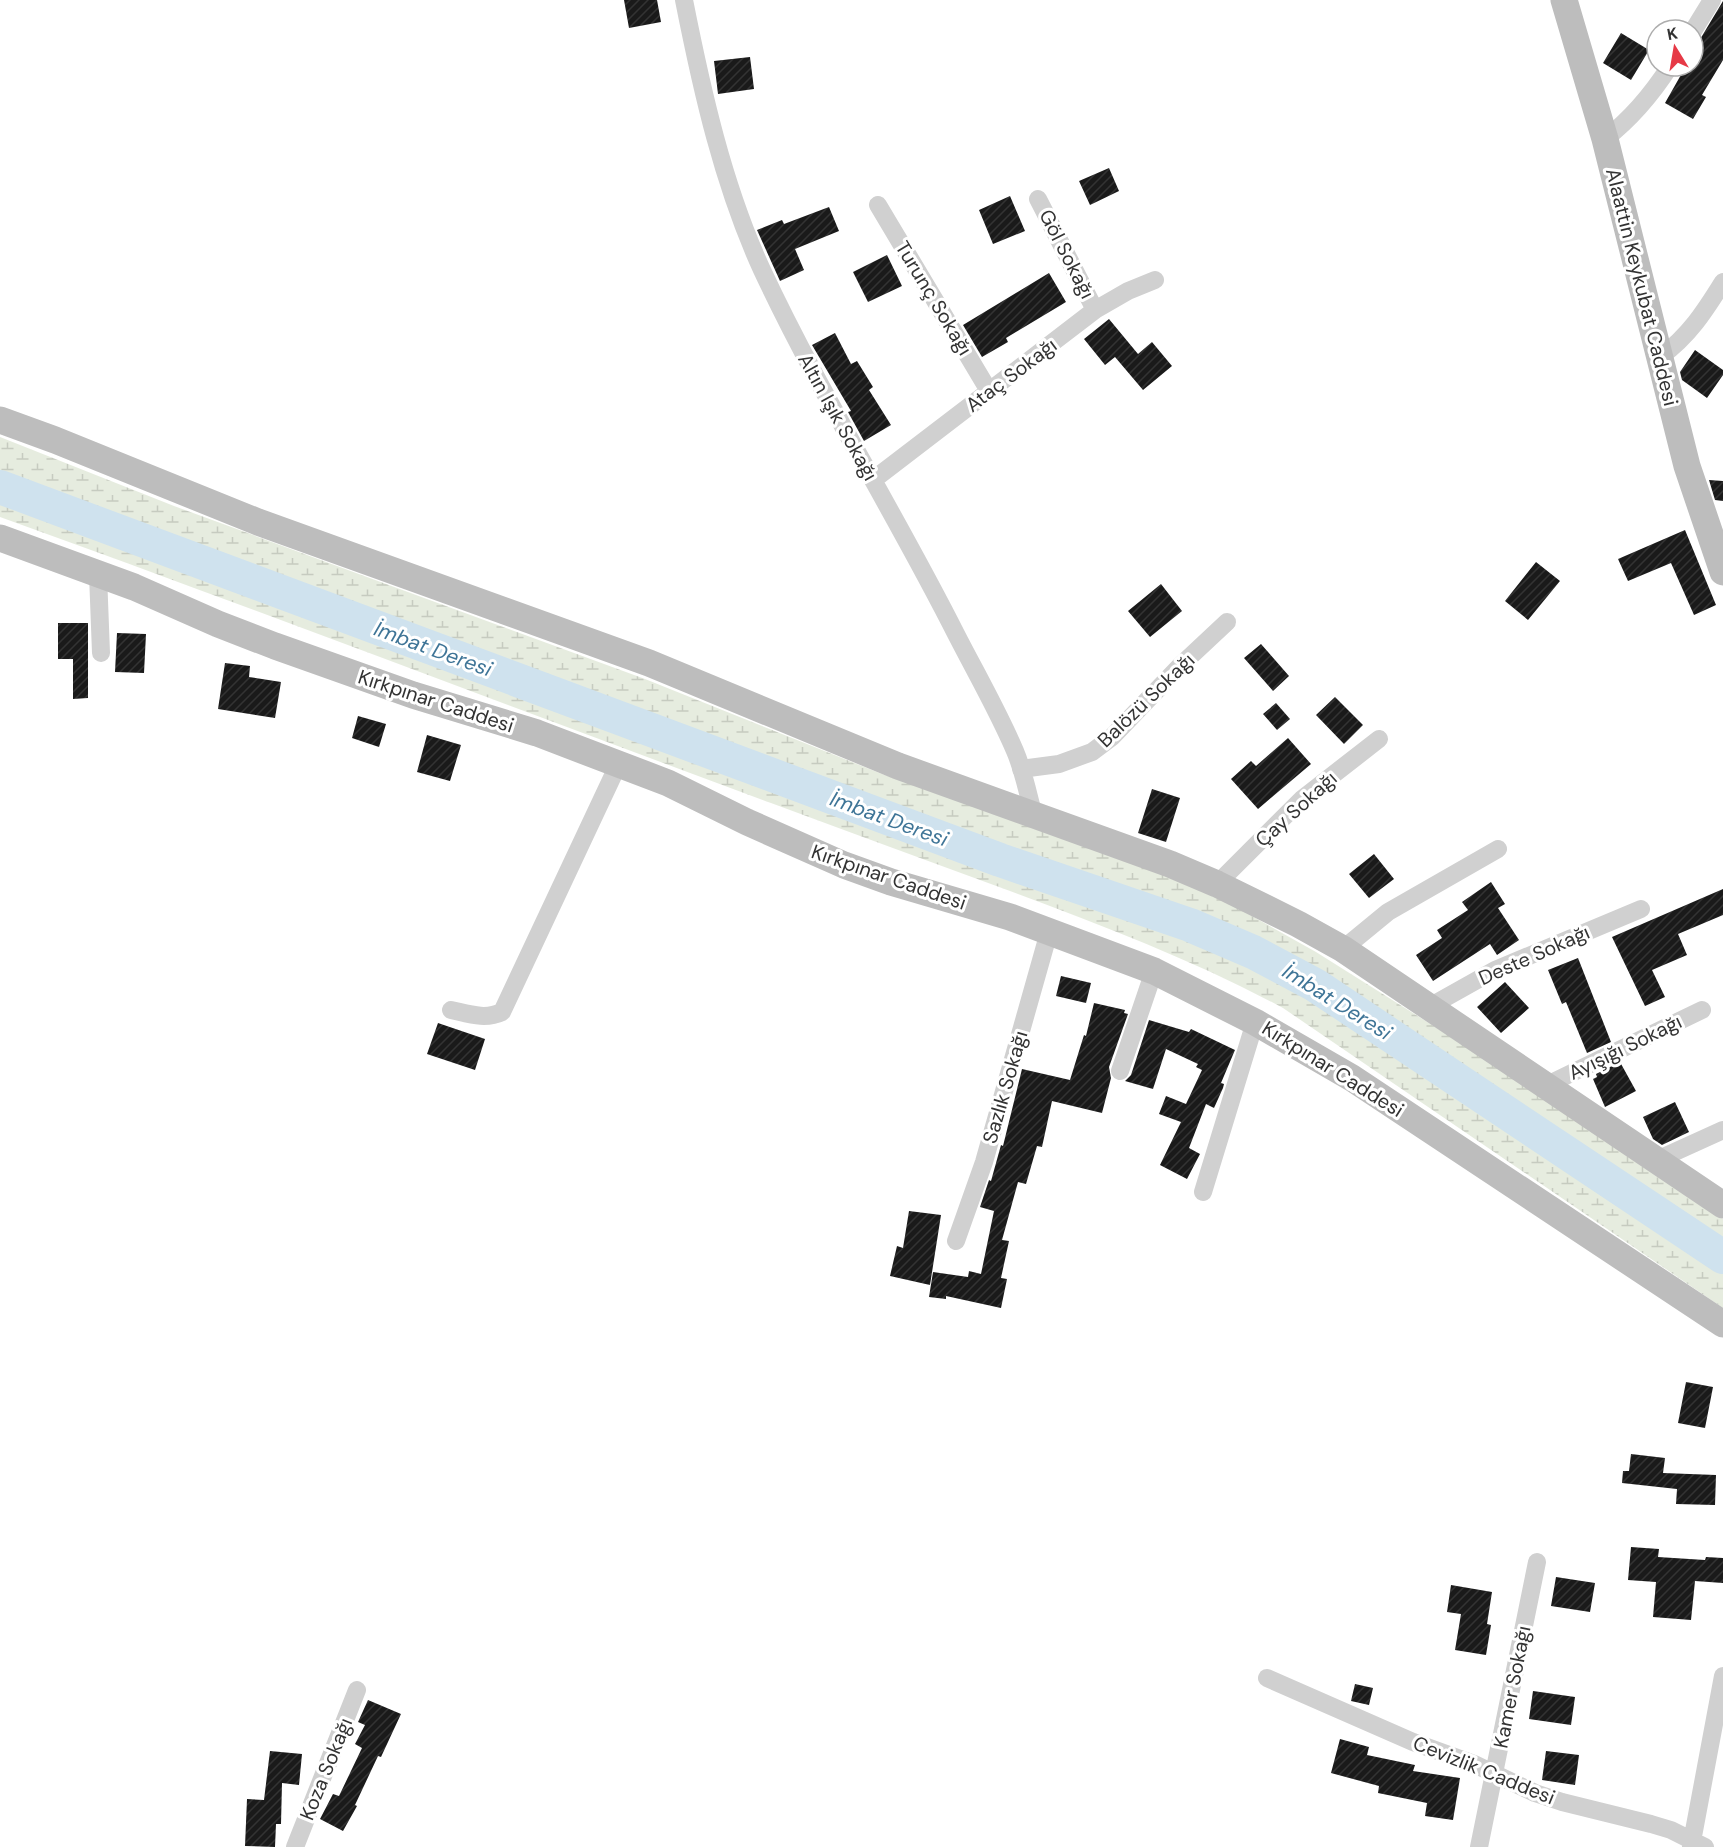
<svg xmlns="http://www.w3.org/2000/svg" width="1723" height="1847" viewBox="0 0 1723 1847" font-family="'DM Sans',sans-serif">
	<style>
		.wetland { fill: url(#wetland-marsh) }
		.lines { fill: none; stroke-linecap: round; stroke-linejoin: round }
		.river { stroke: #cfe2ee; stroke-width: 34 }
		.building { fill: url(#building-hatch) }
		.street { stroke: #d0d0d0; stroke-width: 18 }
		.secondary { stroke: #bdbdbd; stroke-width: 27 }
		.labels { text-anchor: middle; stroke-width: 6; stroke-linejoin: round; paint-order: stroke }
		.street-label { font-size: 20px; fill: #333; stroke: #fff }
		.water-label { font-size: 21px; font-style: italic; fill: #3f7597; stroke: #fff }
	</style>
	<defs>
		<pattern id="wetland-marsh" width="20" height="14" patternUnits="userSpaceOnUse" patternTransform="scale(1.5)"><rect width="20" height="14" fill="#e6ecdf"/><path d="M1 5h8M5 5V1M11 12h8M15 12V8" fill="none" stroke="#c6cbc0"/></pattern>
		<pattern id="building-hatch" width="6" height="6" patternUnits="userSpaceOnUse" patternTransform="scale(1.5)"><rect width="6" height="6" fill="#1a1a1a"/><path d="M-1 1l2-2M0 6l6-6M5 7l2-2" fill="none" stroke="#333"/></pattern>
	</defs>
	<rect width="100%" height="100%" fill="#fff"/>
	<!-- wetland -->
	<path class="wetland" d="M0,437L174,506L645,679L882,774L1025,823L1211,893L1316,952L1572,1113L1723,1219V1308L1283,1008C1196,961 1103,926 1010,891C930,862 850,832 771,803C514,708 258,610 0,517Z"/>
	<g class="lines">
		<!-- river -->
		<path class="river" d="M0,487L1000,860L1190,925L1253,952L1315,985L1723,1257"/>
	</g>
	<!-- building -->
	<path class="building" d="M624,0H657L661,22L629,28Z
		M1723,1V60L1702,95L1706,97L1693,119L1665,103L1686,66H1693V51Z
		M1621,33L1649,50L1631,80L1603,63Z
		M750,57L754,89L718,94L714,61Z
		M1109,168L1119,191L1090,205L1079,181Z
		M1010,196L1025,231L993,244L979,210Z
		M829,207L839,231L795,249L804,270L780,281L757,230L782,220L784,224Z
		M887,255L902,286L868,302L853,272Z
		M1049,273L1066,302L1006,338L1008,342L982,357L963,325Z
		M1109,319L1138,354L1152,342L1172,366L1143,390L1115,357L1105,365L1084,339Z
		M835,333L851,364L857,361L873,387L869,390L891,425L864,441L848,412L851,411L812,345Z
		M1695,350L1723,370V375L1707,398L1682,380L1680,372Z
		M1709,480L1723,481V501L1715,500Z
		M1685,530L1716,605L1694,615L1671,563L1628,581L1618,559Z
		M1536,562L1560,581L1528,620L1505,601Z
		M1161,584L1182,611L1150,637L1128,611Z
		M58,623H88V698L73,699V659H58Z
		M117,633L146,634L144,673L115,672Z
		M1261,644L1289,676L1273,691L1244,658Z
		M225,663L250,666L249,677L281,682L275,718L218,709Z
		M1335,697L1363,725L1344,744L1316,715Z
		M1276,703L1290,719L1277,730L1263,714Z
		M358,716L386,724L379,747L352,738Z
		M427,735L461,745L450,781L417,772Z
		M1288,738L1311,764L1258,809L1231,779L1251,761L1256,766Z
		M1152,789L1180,798L1166,842L1138,833Z
		M1374,854L1394,879L1369,898L1349,874Z
		M1491,882L1505,904L1498,908L1519,940L1497,955L1490,944L1433,981L1416,955L1442,938L1437,930L1468,910L1462,902Z
		M1723,889V915L1678,934L1687,955L1652,970L1665,997L1645,1006L1612,937Z
		M1578,958L1611,1042L1587,1053L1566,1002L1562,1004L1548,970Z
		M1061,976L1091,983L1086,1003L1056,996Z
		M1505,982L1529,1008L1501,1033L1477,1007Z
		M1094,1003L1125,1010L1124,1013L1128,1014L1109,1067L1111,1078L1102,1113L1052,1101L1042,1147L1037,1146L1026,1184L1018,1182L1002,1240L1009,1241L1001,1278L1007,1279L1001,1308L946,1296V1299L929,1297L933,1272L968,1277L969,1271L981,1274L994,1211L980,1207L989,1180L991,1181L1001,1145L1003,1146L1022,1069L1070,1080L1084,1035L1086,1036Z
		M1149,1020L1189,1032L1191,1029L1235,1050L1221,1083L1224,1084L1223,1088L1214,1108L1206,1104L1189,1148L1200,1154L1187,1179L1160,1165L1181,1122L1159,1114L1166,1096L1186,1104L1202,1070L1196,1067L1198,1064L1166,1049L1153,1089L1125,1081L1131,1075Z
		M438,1023L485,1039L475,1070L427,1054Z
		M1620,1062L1636,1091L1605,1107L1593,1079L1597,1077L1596,1074Z
		M1675,1102L1689,1132L1662,1145L1653,1139L1643,1117Z
		M909,1211L941,1215L930,1285L890,1276L897,1246L903,1248Z
		M1686,1382L1713,1387L1705,1428L1678,1423Z
		M1631,1454L1665,1458L1663,1473L1716,1475L1715,1505L1676,1504L1677,1489L1622,1483L1623,1471H1629Z
		M1631,1547L1659,1549L1658,1557L1705,1560L1706,1557L1723,1558V1583L1695,1581L1691,1620L1653,1617L1656,1582L1628,1580Z
		M1556,1577L1595,1583L1590,1612L1551,1606Z
		M1451,1585L1492,1592L1487,1624L1491,1625L1486,1655L1455,1650L1461,1614L1447,1612Z
		M1355,1684L1373,1688L1369,1705L1351,1701Z
		M1533,1691L1575,1697L1571,1725L1529,1719Z
		M368,1700L401,1714L381,1757L378,1756L355,1805L357,1806L343,1831L320,1819L333,1794L339,1796L362,1748L355,1744L365,1725L358,1722Z
		M1340,1739L1369,1747L1367,1755L1415,1765L1413,1771L1460,1778L1453,1820L1425,1816L1427,1803L1378,1793L1379,1786L1331,1773Z
		M270,1751L302,1754L299,1785L282,1783L281,1824H276L275,1847L245,1846L247,1799L264,1800Z
		M1546,1751L1579,1755L1575,1785L1542,1780Z"/>
	<g class="lines">
		<!-- street -->
		<path class="street" d="M684,0C702,91 723,185 762,270C820,394 894,511 956,634C976,673 998,711 1015,751C1024,772 1028,795 1034,816
			M1693,31L1712,0
			M1605,139C1632,118 1652,94 1670,66
			M1038,199L1095,310
			M878,205L989,391
			M1660,357C1689,336 1705,311 1723,282
			M873,480L1095,310L1128,291L1155,280
			M98,574L101,653
			M1021,769L1059,764L1092,752L1112,737L1180,666L1227,622
			M1217,884L1302,799L1379,739
			M1343,949L1388,912L1498,849
			M1429,1007L1495,970L1641,909
			M451,1010C469,1014 485,1020 502,1012L618,765
			M1120,1071L1154,971
			M1547,1085L1702,1010
			M1657,1160L1723,1130
			M1203,1192L1255,1022
			M956,1241L984,1162L1049,932
			M1267,1678L1413,1742L1474,1764L1535,1793L1562,1802L1651,1824L1671,1830L1705,1847
			M295,1847L357,1690
			M1479,1847L1537,1562
			M1691,1847L1723,1676"/>
		<!-- secondary -->
		<path class="secondary" d="M1564,0L1605,139L1687,466L1723,572
			M0,420L55,440L258,522L649,663L898,766L1170,864L1217,884L1298,924L1343,949L1723,1205
			M0,538L134,587L218,624L275,646L413,695L537,733L668,783L747,822L844,865L891,882L1010,917L1154,971L1255,1022L1352,1078L1723,1324"/>
	</g>
	<g class="labels">
		<!-- street labels -->
		<g class="street-label">
			<text transform="translate(1067 254) rotate(63)" y="7">Göl Sokağı</text>
			<text transform="translate(1642 287) rotate(76)" y="7">Alaattin Keykubat Caddesi</text>
			<text transform="translate(934 298) rotate(59)" y="7">Turunç Sokağı</text>
			<text transform="translate(1011 375) rotate(-37)" y="7">Ataç Sokağı</text>
			<text transform="translate(838 417) rotate(61)" y="7">Altın Işık Sokağı</text>
			<text transform="translate(1146 700) rotate(-44)" y="7">Balözü Sokağı</text>
			<text transform="translate(436 701) rotate(18)" y="7">Kırkpınar Caddesi</text>
			<text transform="translate(1296 809) rotate(-42)" y="7">Çay Sokağı</text>
			<text transform="translate(889 877) rotate(19)" y="7">Kırkpınar Caddesi</text>
			<text transform="translate(1534 955) rotate(-24)" y="7">Deste Sokağı</text>
			<text transform="translate(1625 1047) rotate(-26)" y="7">Ayışığı Sokağı</text>
			<text transform="translate(1333 1069) rotate(32)" y="7">Kırkpınar Caddesi</text>
			<text transform="translate(1005 1087) rotate(-74)" y="7">Sazlık Sokağı</text>
			<text transform="translate(1512 1687) rotate(-79)" y="7">Kamer Sokağı</text>
			<text transform="translate(326 1769) rotate(-68)" y="7">Koza Sokağı</text>
			<text transform="translate(1484 1770) rotate(22)" y="7">Cevizlik Caddesi</text>
		</g>
		<!-- water labels -->
		<g class="water-label">
			<text transform="translate(433 649) rotate(20)" y="7">İmbat Deresi</text>
			<text transform="translate(889 819) rotate(20)" y="7">İmbat Deresi</text>
			<text transform="translate(1337 1002) rotate(32)" y="7">İmbat Deresi</text>
		</g>
	</g>
	<!-- north arrow -->
	<g transform="translate(1675 48) rotate(349)"><circle r="28" fill="#ffffff" stroke="#adadad" stroke-width="1.5"/>
	<path d="M0-4.5L10 22L0 15L-10 22Z" fill="#e63946"/>
	<text y="-9" font-size="16" font-weight="bold" text-anchor="middle" fill="#333333">K</text>
	</g>
</svg>
